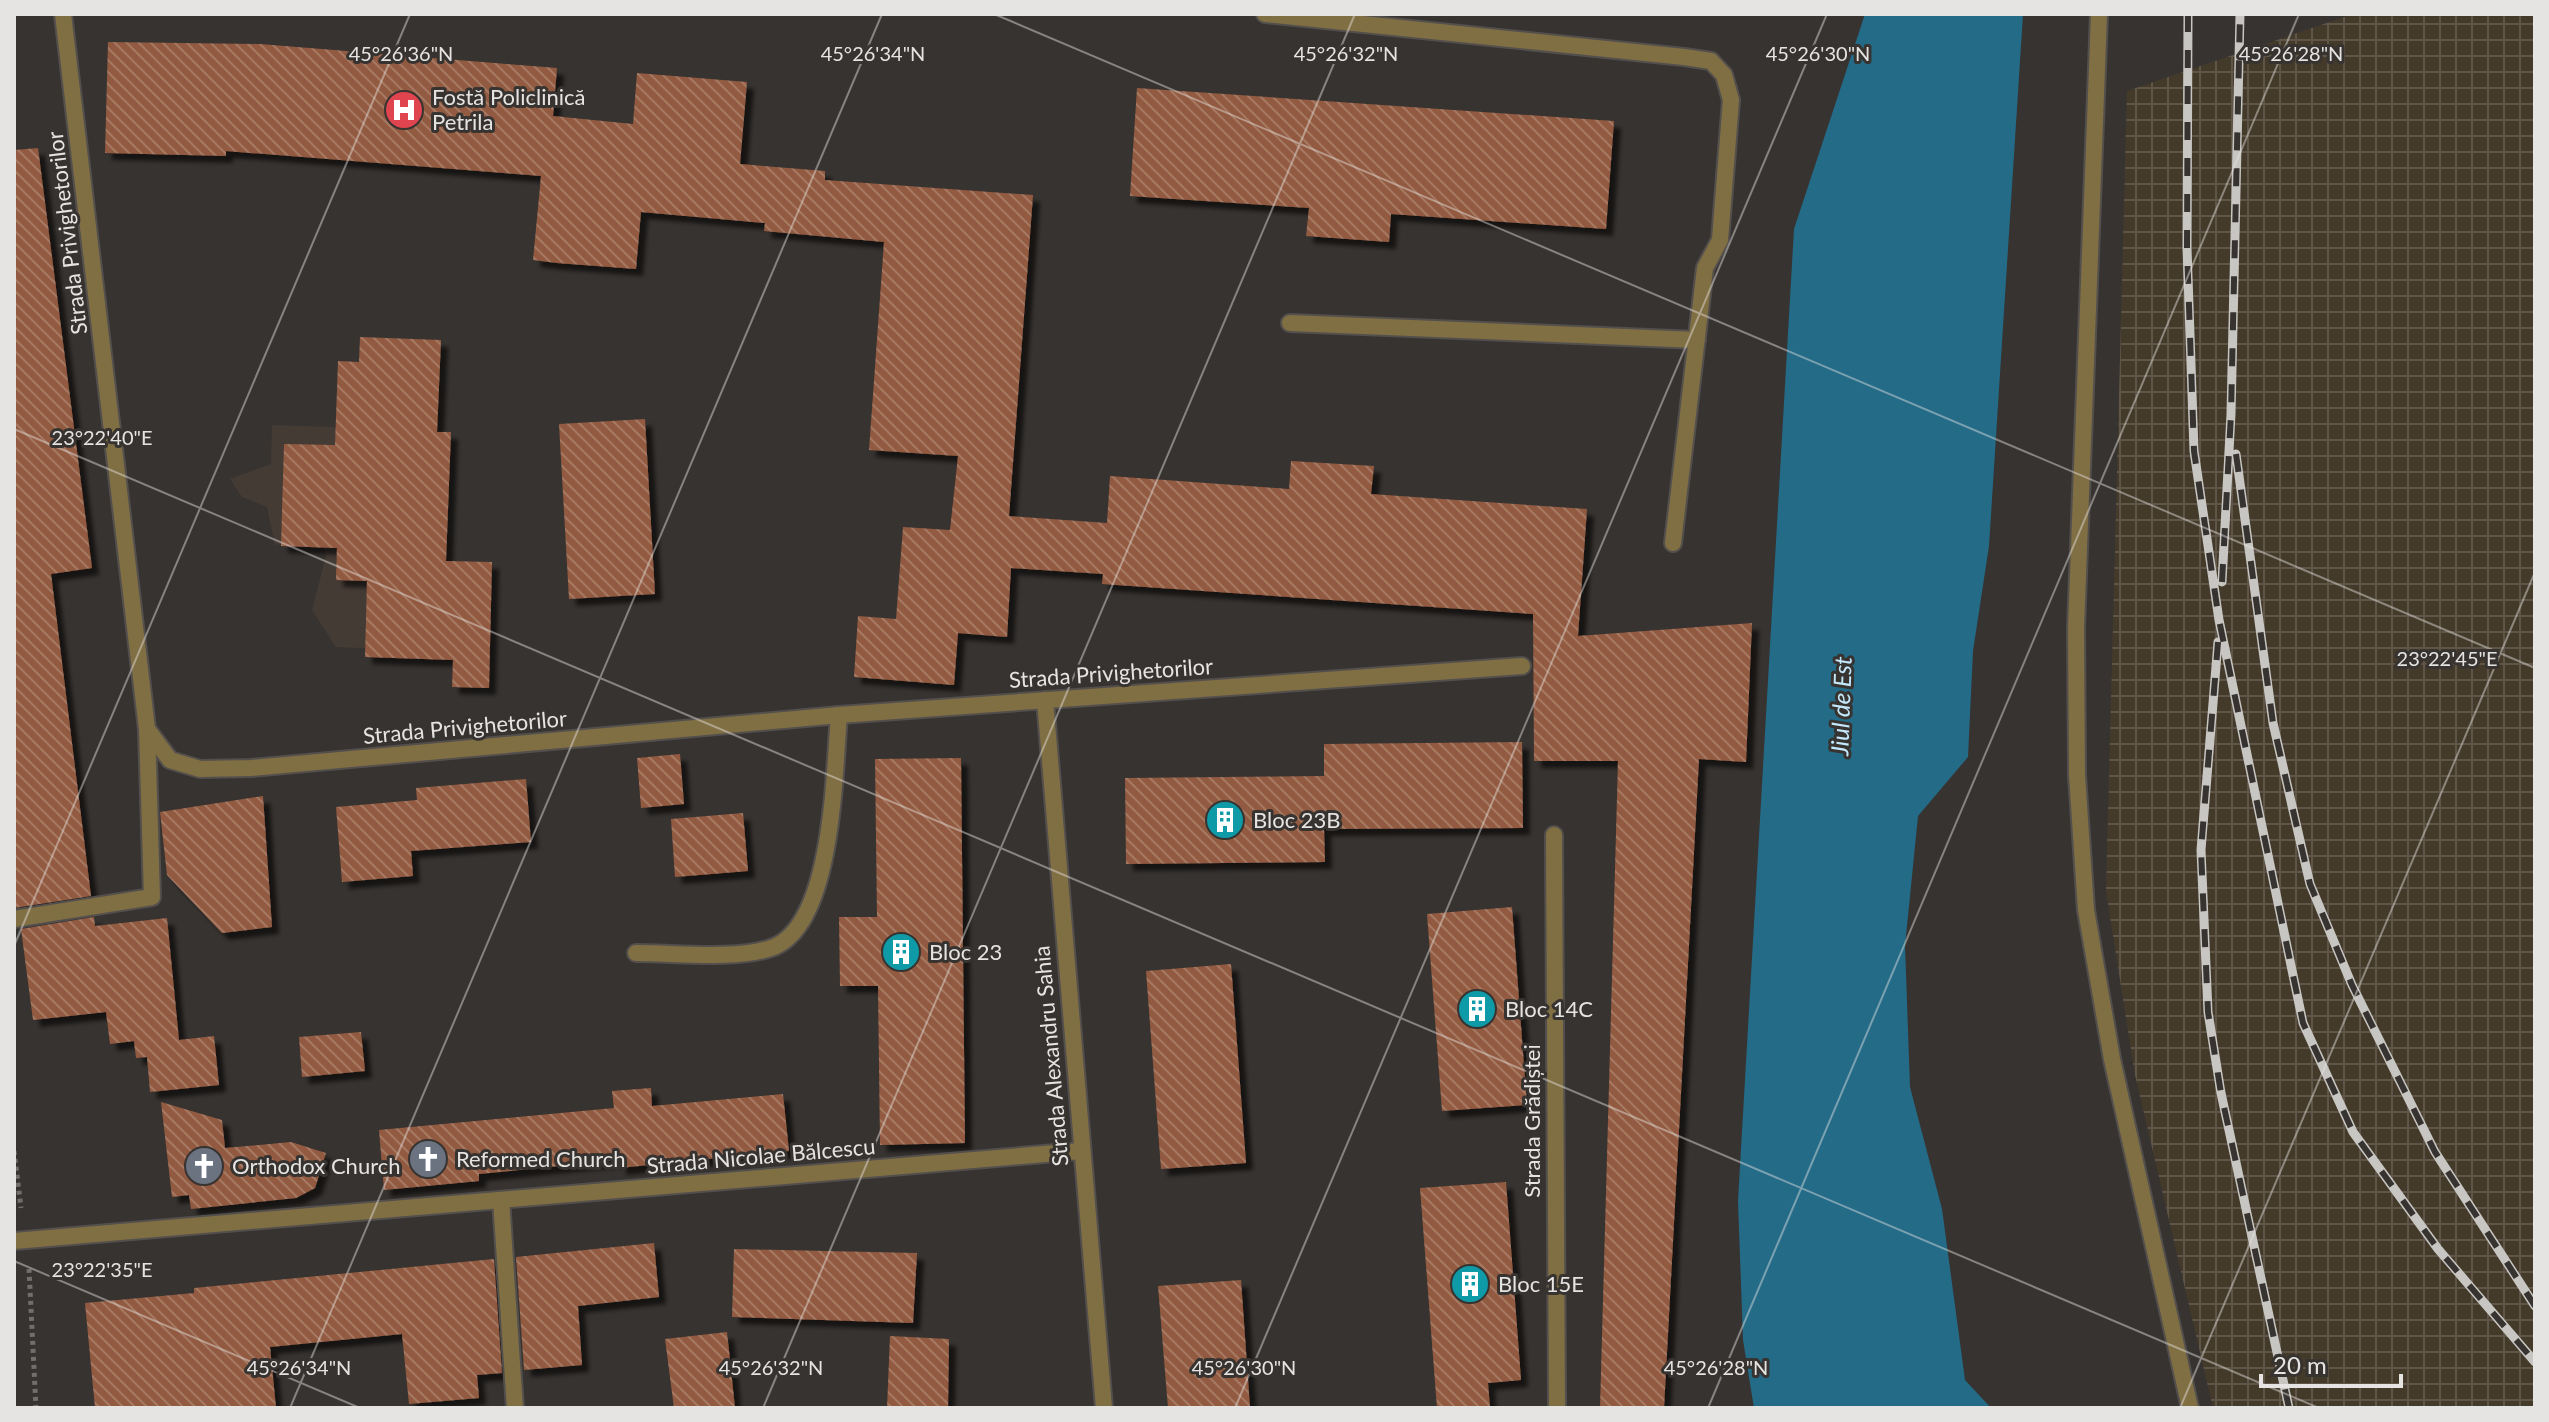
<svg xmlns="http://www.w3.org/2000/svg" width="2549" height="1422" viewBox="0 0 2549 1422" font-family="Lato,sans-serif">
	<style>
		.built { fill: #453b35 }
		.industrial { fill: url(#industrial-grid) }
		.water { fill: #246b88 }
		.building { fill: url(#building-back-hatch); filter: url(#shadow) }
		.lines { fill: none; stroke-linecap: round; stroke-linejoin: round }
		.service-casing { stroke: #534f4c; stroke-width: 20 }
		.pedestrian-casing { stroke: #534f4c; stroke-width: 20 }
		.minor-casing { stroke: #534f4c; stroke-width: 20 }
		.tertiary-casing { stroke: #534f4c; stroke-width: 20 }
		.path { stroke: #716e6b; stroke-width: 5; stroke-dasharray: 4 4; stroke-linecap: butt }
		.service { stroke: #816f44; stroke-width: 16 }
		.pedestrian { stroke: #816f44; stroke-width: 16 }
		.minor { stroke: #816f44; stroke-width: 16 }
		.tertiary { stroke: #816f44; stroke-width: 16 }
		.rail-casing { stroke: #c8c6c3; stroke-width: 9 }
		.rail { stroke: #373330; stroke-width: 6; stroke-dasharray: 18; stroke-linecap: butt }
		.ticks { fill: none; stroke: #e6e4e2; stroke-width: 2; stroke-opacity: 0.45 }
		.labels { text-anchor: middle; stroke-width: 6; stroke-linejoin: round; paint-order: stroke }
		.poi-label { font-size: 22px; fill: #e6e4e2; stroke: #373330; text-anchor: start }
		.street-label { font-size: 22px; fill: #e6e4e2; stroke: #373330 }
		.water-label { font-size: 24px; font-style: italic; fill: #c5e9fc; stroke: #373330 }
		.ticks-label { font-size: 20px; text-anchor: middle; fill: #e6e4e2; stroke: #373330; stroke-width: 6; stroke-linejoin: round; paint-order: stroke }
	</style>
	<defs>
		<pattern id="industrial-grid" width="8" height="8" patternUnits="userSpaceOnUse" patternTransform="scale(2)"><rect width="8" height="8" fill="#443a2a"/><path d="M0 4h8M4 0v8" fill="none" stroke="#5f5649"/></pattern>
		<pattern id="building-back-hatch" width="6" height="6" patternUnits="userSpaceOnUse" patternTransform="scale(2)"><rect width="6" height="6" fill="#925a40"/><path d="M-1 5l2 2M0 0l6 6M5-1l2 2" fill="none" stroke="#a67964"/></pattern>
		<filter id="shadow"><feDropShadow dx="7" dy="7" stdDeviation="2" flood-color="#0009"/></filter>
	</defs>
	<rect width="100%" height="100%" fill="#373330"/>
	<!-- built -->
	<path class="built" d="M272,425L446,431L438,651L336,647L312,610L326,556L321,536L275,545L267,507L242,497L230,479L271,464Z"/>
	<!-- industrial -->
	<path class="industrial" d="M2353,14H2535V1408H2213L2135,1075L2106,891L2127,91Z"/>
	<!-- water -->
	<path class="water" d="M1865,14H2023L1989,546L1973,651L1968,757L1918,816L1905,946L1910,1087L1942,1209L1965,1380L1991,1408H1754L1743,1340L1738,1201L1794,229Z"/>
	<!-- building -->
	<path class="building" d="M108,42L260,44L557,68L553,116L633,124L637,73L747,82L740,164L825,171V180L1033,195L1009,516L1107,523L1110,476L1289,489L1291,461L1374,466L1371,494L1587,509L1578,636L1752,623L1746,762L1699,759L1664,1408H1600L1618,761H1534L1533,614L1102,584L1103,574L1011,568L1007,637L958,633L954,685L854,677L858,616L896,619L903,527L950,530L958,456L869,450L884,242L764,231L765,223L641,212L636,269L557,263L533,260L541,176L226,151V156L105,153Z
		M1137,88L1614,121L1606,229L1391,214L1389,242L1306,236L1309,208L1130,196Z
		M38,148L92,568L51,574L91,896L14,908V150Z
		M360,337L441,340L437,432H451L446,561L492,562L489,688L452,687L453,660L365,657L367,581L336,580L337,548L281,546L284,444L335,445L338,361L359,362Z
		M645,419L655,594L569,599L559,424Z
		M1522,742L1523,828L1324,829L1325,862L1126,864L1125,778L1324,776V744Z
		M680,754L684,804L641,808L637,758Z
		M961,758L965,1143L880,1145L878,986H840L839,917H877L875,759Z
		M526,779L531,842L411,851L413,876L342,882L336,807L417,800L416,788Z
		M263,796L272,927L222,933L167,875L160,812Z
		M743,813L748,871L675,877L671,819Z
		M1512,907L1527,1105L1442,1111L1427,914Z
		M94,917L95,926L167,918L179,1040L214,1036L219,1085L150,1092L147,1057L136,1058L134,1041L110,1044L106,1012L33,1020L21,929Z
		M1231,964L1246,1163L1161,1169L1146,971Z
		M361,1032L365,1071L302,1077L299,1037Z
		M651,1088L652,1106L783,1094L789,1151L619,1168V1160L479,1174V1181L384,1190L379,1130L614,1108L612,1091Z
		M161,1102L222,1120L225,1148L291,1142L326,1153L315,1188L296,1198L191,1209L189,1195L172,1197Z
		M1506,1182L1521,1380L1488,1383L1490,1408H1437L1420,1188Z
		M654,1243L659,1297L578,1306L582,1365L524,1370L516,1257Z
		M734,1249L917,1253L913,1323L732,1317Z
		M494,1259L502,1373L477,1375L479,1398L409,1404L402,1334L270,1347L276,1408H95L85,1303L194,1293V1288Z
		M1241,1280L1250,1408H1168L1158,1286Z
		M727,1332L735,1408H674L665,1339Z
		M890,1336L949,1339L948,1408H887Z"/>
	<g class="lines">
		<!-- service casing -->
		<g class="service-casing">
			<path id="service" d="M636,953C676,953 735,960 771,948C834,927 834,770 839,715
				M501,1200L515,1408"/>
		</g>
		<!-- pedestrian casing -->
		<g class="pedestrian-casing">
			<path id="pedestrian" d="M14,919L152,897L147,729"/>
		</g>
		<!-- minor casing -->
		<g class="minor-casing">
			<path id="minor" d="M63,14L147,729L170,760L200,769L251,768L839,715L1522,666
				M1265,14L1684,57L1711,61L1724,75L1731,100L1720,240L1705,268L1673,543
				M1290,323L1697,340
				M1045,700L1104,1408
				M1554,835L1557,1408
				M14,1241L1080,1151"/>
		</g>
		<!-- tertiary casing -->
		<g class="tertiary-casing">
			<path id="tertiary" d="M2099,14L2076,628L2077,775L2086,910L2112,1059L2190,1408"/>
		</g>
		<!-- path -->
		<path class="path" d="M14,1151L21,1208
			M29,1269L36,1408"/>
		<!-- service -->
		<use href="#service" class="service"/>
		<!-- pedestrian -->
		<use href="#pedestrian" class="pedestrian"/>
		<!-- minor -->
		<use href="#minor" class="minor"/>
		<!-- tertiary -->
		<use href="#tertiary" class="tertiary"/>
		<!-- rail casing -->
		<g class="rail-casing">
			<path id="rail" d="M2188,14L2187,248L2194,451L2219,620L2303,1023L2353,1132L2438,1249L2535,1362
				M2236,454L2273,723L2310,884L2352,985L2435,1152L2535,1306
				M2222,582L2231,414L2240,14
				M2218,642L2201,850L2208,1012L2221,1093L2289,1408"/>
		</g>
		<!-- rail -->
		<use href="#rail" class="rail"/>
	</g>
	<!-- ticks -->
	<path class="ticks" d="M994,14L2535,668M14,429L2319,1408M14,946L410,14M14,1261L360,1408M290,1408L882,14M763,1408L1355,14M1235,1408L1827,14M1708,1408L2299,14M2180,1408L2535,572"/>
	<!-- icons -->
	<defs>
		<g id="hospital-disc" transform="scale(2)"><circle r="9.5" fill="#e0444e" stroke="#373330"/><path d="M-5-5h3v3.5h4V-5h3V5h-3V1.5h-4V5h-3Z" fill="#fff"/></g>
		<g id="building-disc" transform="scale(2)"><circle r="9.5" fill="#0f9aa8" stroke="#373330"/><path d="M-4-6H4V6H1V3H-1V6H-4ZM-2.5-4.3h1.7v1.8h-1.7ZM.8-4.3h1.7v1.8H.8ZM-2.5-1h1.7V.8h-1.7ZM.8-1h1.7V.8H.8Z" fill="#fff"/></g>
		<g id="church-disc" transform="scale(2)"><circle r="9.5" fill="#6b7280" stroke="#373330"/><path d="M-1.2-6h2.4v3.5h3.3v2.4h-3.3V6h-2.4V-.1h-3.3v-2.4h3.3Z" fill="#fff"/></g>
	</defs>
	<g fill-rule="evenodd">
		<use href="#hospital-disc" x="404" y="110"/>
		<use href="#building-disc" x="1225" y="820"/>
		<use href="#building-disc" x="901" y="952"/>
		<use href="#building-disc" x="1477" y="1009"/>
		<use href="#church-disc" x="428" y="1159"/>
		<use href="#church-disc" x="204" y="1166"/>
		<use href="#building-disc" x="1470" y="1284"/>
	</g>
	<g class="labels">
		<!-- poi labels -->
		<g class="poi-label">
			<text x="432" y="105">Fostă Policlinică<tspan x="432" dy="25">Petrila</tspan></text>
			<text x="1253" y="828">Bloc 23B</text>
			<text x="929" y="960">Bloc 23</text>
			<text x="1505" y="1017">Bloc 14C</text>
			<text x="456" y="1167">Reformed Church</text>
			<text x="232" y="1174">Orthodox Church</text>
			<text x="1498" y="1292">Bloc 15E</text>
		</g>
		<!-- street labels -->
		<g class="street-label">
			<text transform="translate(67 233) rotate(-97)" y="8">Strada Privighetorilor</text>
			<text transform="translate(1111 673) rotate(-4)" y="8">Strada Privighetorilor</text>
			<text transform="translate(465 727) rotate(-5)" y="8">Strada Privighetorilor</text>
			<text transform="translate(1051 1056) rotate(-95)" y="8">Strada Alexandru Sahia</text>
			<text transform="translate(1532 1121) rotate(-90)" y="8">Strada Grădiștei</text>
			<text transform="translate(761 1156) rotate(-5)" y="8">Strada Nicolae Bălcescu</text>
		</g>
		<!-- water labels -->
		<g class="water-label">
			<text transform="translate(1842 706) rotate(-88)" y="8">Jiul de Est</text>
		</g>
	</g>
	<g class="ticks-label">
		<text x="401" y="61">45°26'36"N</text>
		<text x="873" y="61">45°26'34"N</text>
		<text x="1346" y="61">45°26'32"N</text>
		<text x="1818" y="61">45°26'30"N</text>
		<text x="2291" y="61">45°26'28"N</text>
		<text x="102" y="445">23°22'40"E</text>
		<text x="2447" y="666">23°22'45"E</text>
		<text x="102" y="1277">23°22'35"E</text>
		<text x="299" y="1375">45°26'34"N</text>
		<text x="771" y="1375">45°26'32"N</text>
		<text x="1244" y="1375">45°26'30"N</text>
		<text x="1716" y="1375">45°26'28"N</text>
	</g>
	<!-- border -->
	<rect width="2549" height="1422" fill="none" stroke="#e6e4e2" stroke-width="32"/>
	<!-- scale -->
	<path d="M2261 1374v12h140v-12" fill="none" stroke="#e6e4e2" stroke-width="4"/>
	<text x="2273" y="1374" font-size="24" fill="#e6e4e2" stroke="#373330" stroke-width="6" paint-order="stroke">20 m</text>
</svg>
